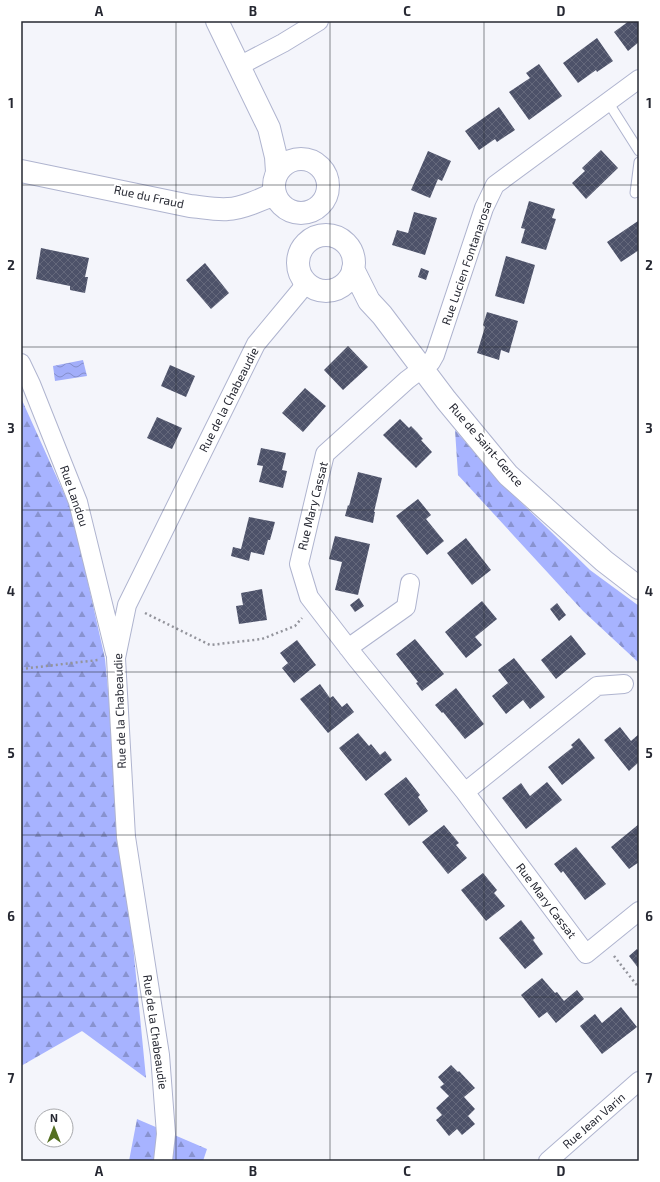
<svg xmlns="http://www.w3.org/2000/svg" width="660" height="1182" viewBox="0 0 660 1182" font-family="'Exo 2',sans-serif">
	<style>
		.forest { fill: url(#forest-firs) }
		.water { fill: url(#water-waves) }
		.building { fill: url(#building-cross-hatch) }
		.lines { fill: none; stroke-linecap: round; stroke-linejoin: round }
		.service-casing { stroke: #afb4cf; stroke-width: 11 }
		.minor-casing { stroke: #afb4cf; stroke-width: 20 }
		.tertiary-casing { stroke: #afb4cf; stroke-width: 24 }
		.path { stroke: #93949c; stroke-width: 2.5; stroke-dasharray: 2 3; stroke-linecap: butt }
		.service { stroke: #fff; stroke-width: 9 }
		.minor { stroke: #fff; stroke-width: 18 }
		.tertiary { stroke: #fff; stroke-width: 22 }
		.grid { fill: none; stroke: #262832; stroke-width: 1; stroke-opacity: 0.55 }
		.labels { text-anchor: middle; stroke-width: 4; stroke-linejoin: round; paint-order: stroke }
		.street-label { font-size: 12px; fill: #262832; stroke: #fff }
		.neatline { fill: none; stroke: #262832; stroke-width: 1.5 }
		.grid-label { font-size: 13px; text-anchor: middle; font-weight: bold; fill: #262832 }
	</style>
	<defs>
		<pattern id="forest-firs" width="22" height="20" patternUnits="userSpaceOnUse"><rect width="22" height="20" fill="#a7b3ff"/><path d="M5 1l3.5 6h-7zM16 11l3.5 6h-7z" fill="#8892cf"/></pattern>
		<pattern id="water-waves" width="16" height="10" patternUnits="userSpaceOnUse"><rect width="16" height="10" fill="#a2aefa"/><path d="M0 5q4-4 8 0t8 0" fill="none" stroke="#848ecb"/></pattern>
		<pattern id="building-cross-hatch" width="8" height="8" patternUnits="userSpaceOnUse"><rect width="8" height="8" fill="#4d5269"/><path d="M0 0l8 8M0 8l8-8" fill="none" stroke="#64687b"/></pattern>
	</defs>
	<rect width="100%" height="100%" fill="#f4f5fb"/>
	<!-- forest -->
	<path class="forest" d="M21,398L72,511L105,659L146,1078L82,1031L21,1066Z
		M455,430L500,482L590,570L639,606V663L583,611L458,475Z
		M137,1119L207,1149L203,1161H129Z"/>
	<!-- water -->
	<path class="water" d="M83,360L87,376L55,381L53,366Z"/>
	<!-- building -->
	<path class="building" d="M629,21H639V42L628,51L614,32Z
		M597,38L613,61L597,72L596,70L578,83L563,63Z
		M539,64L562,96L529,120L509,92L530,78L526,73Z
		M499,107L515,130L497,142L495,139L479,150L465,131Z
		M601,150L618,168L586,199L572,183L585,171L582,168Z
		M428,151L451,161L442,181L438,179L430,198L411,190Z
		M529,201L555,209L552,218L556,219L546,250L521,243L525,229L521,228Z
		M414,212L437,218L425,255L392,245L397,230L408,233Z
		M638,221L639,222V250L621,262L607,242Z
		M41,248L89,258L85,277H88L85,293L70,290V286L36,279Z
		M506,256L535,265L524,304L495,296Z
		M205,263L229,293L211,309L186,280Z
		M421,268L429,271L426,280L418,277Z
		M487,312L518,321L509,353L501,350L499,360L477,353L485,327L483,325Z
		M348,346L368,367L343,390L324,370Z
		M170,365L195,376L186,397L161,386Z
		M305,388L326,406L303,432L282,413Z
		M157,417L182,428L172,449L147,438Z
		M400,419L409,428L411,426L417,432L423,439L421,440L432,452L416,468L383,435Z
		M261,448L286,453L282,470L287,471L283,488L259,482L263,466L257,465Z
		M358,472L382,478L374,512H375L373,523L345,516L348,505L349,506Z
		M418,499L431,515L426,519L444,541L427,555L396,516Z
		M249,517L275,522L270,540H268L264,555L251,552L249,561L231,556L233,547L241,549Z
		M335,536L370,544L358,595L335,590L342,562L329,559Z
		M466,538L491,570L472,585L447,553Z
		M262,589L267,620L239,624L236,606L243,605L241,593Z
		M359,598L364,606L355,612L350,605Z
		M482,601L497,619L475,637L482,645L466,658L445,632Z
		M557,603L566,615L559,621L550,609Z
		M571,635L586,654L556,679L541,660Z
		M415,639L444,674L422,691L416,683L418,682L396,654Z
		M297,640L316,665L294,683L282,668L288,663L280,653Z
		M514,658L545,697L530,709L523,700L506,714L492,696L508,683L498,670Z
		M320,684L330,698L333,696L342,707L347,703L354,712L328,733L300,699Z
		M456,688L484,724L465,739L443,712L442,713L435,705Z
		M620,727L631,741L639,734V762L629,771L604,740Z
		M358,733L369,746L371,744L380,755L385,751L392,760L366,781L339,748Z
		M579,738L595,758L562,785L548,767L573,747L571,745Z
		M406,777L420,795L418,797L428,811L409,826L384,794Z
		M547,782L562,800L526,829L502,798L521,783L530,796Z
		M639,824V862L629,869L611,847Z
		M444,825L459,843L456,845L467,858L448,874L422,842Z
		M576,847L606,884L585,900L563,871L561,873L554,864Z
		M483,873L497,890L494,893L505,906L486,921L461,890Z
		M521,920L535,938L533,940L543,954L525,969L499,938Z
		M637,949L639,951V969L629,956Z
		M542,978L555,993L557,992L564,1001L577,990L584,999L556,1023L547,1012L539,1018L521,995Z
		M621,1007L637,1027L602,1054L580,1026L595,1014L602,1023Z
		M451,1065L458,1072L459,1071L475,1088L464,1097L475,1109L468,1116L475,1124L462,1135L457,1129L449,1136L436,1120L442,1115L436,1108L449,1096L440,1087L444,1084L438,1077Z"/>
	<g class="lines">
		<!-- service casing -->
		<g class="service-casing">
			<path id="service" d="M608,102L639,151
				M635,193L639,162"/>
		</g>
		<!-- minor casing -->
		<g class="minor-casing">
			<path id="minor" d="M239,66L283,43L319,21
				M639,79L495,185L484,208L435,355L431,362L407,380L325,454L299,564L309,597L356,658L465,792L586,954L639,911
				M21,363L31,384L78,502L115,653
				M348,648L406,607L410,583
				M465,792L597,686L624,684
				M163,1161L166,1134L160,1055L126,837L116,658L127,605L256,344L300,291L305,282
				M548,1161L639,1081"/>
		</g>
		<!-- tertiary casing -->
		<g class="tertiary-casing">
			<path id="tertiary" d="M217,21L269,128L276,157L277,172
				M274 186a27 27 0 1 1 54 0a27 27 0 1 1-54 0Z
				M21,171L190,206C202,207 215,210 228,209C240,209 264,199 275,193
				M298 263a28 28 0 1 1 56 0a28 28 0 1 1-56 0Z
				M353,269L369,301L382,315L446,400L508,475L604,561L639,588"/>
		</g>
		<!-- path -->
		<path class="path" d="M145,613L210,645L262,639L295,626L302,618
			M21,669L98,660
			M614,956L639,988"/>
		<!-- service -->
		<use href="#service" class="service"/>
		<!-- minor -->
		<use href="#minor" class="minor"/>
		<!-- tertiary -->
		<use href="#tertiary" class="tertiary"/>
	</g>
	<!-- grid -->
	<path class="grid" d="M176,21V1161M330,21V1161M484,21V1161M21,185H639M21,347H639M21,510H639M21,672H639M21,835H639M21,997H639"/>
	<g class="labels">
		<!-- street labels -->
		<g class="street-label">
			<text transform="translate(149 197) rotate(12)" y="4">Rue du Fraud</text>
			<text transform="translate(467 263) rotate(-71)" y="4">Rue Lucien Fontanarosa</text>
			<text transform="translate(229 400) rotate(-63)" y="4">Rue de la Chabeaudie</text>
			<text transform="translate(486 445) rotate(49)" y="4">Rue de Saint-Gence</text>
			<text transform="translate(74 496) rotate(71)" y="4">Rue Landou</text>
			<text transform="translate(313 506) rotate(-76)" y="4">Rue Mary Cassat</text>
			<text transform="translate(120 711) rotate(-92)" y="4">Rue de la Chabeaudie</text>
			<text transform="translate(546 901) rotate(53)" y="4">Rue Mary Cassat</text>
			<text transform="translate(155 1032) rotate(82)" y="4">Rue de la Chabeaudie</text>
			<text transform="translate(594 1121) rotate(-41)" y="4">Rue Jean Varin</text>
		</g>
	</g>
	<!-- border -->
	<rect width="660" height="1182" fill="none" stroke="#ffffff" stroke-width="44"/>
	<!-- north arrow -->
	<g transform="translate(54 1128)"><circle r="19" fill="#ffffff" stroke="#a8a9ad"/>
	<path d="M0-3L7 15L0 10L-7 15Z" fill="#546f22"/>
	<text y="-6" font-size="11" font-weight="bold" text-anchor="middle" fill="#262832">N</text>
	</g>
	<rect x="22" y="22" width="616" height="1138" class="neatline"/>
	<g class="grid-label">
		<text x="99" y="16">A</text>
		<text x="253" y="16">B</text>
		<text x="407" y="16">C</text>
		<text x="561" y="16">D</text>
		<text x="11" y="108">1</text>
		<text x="649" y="108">1</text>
		<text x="11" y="270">2</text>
		<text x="649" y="270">2</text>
		<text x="11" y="433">3</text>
		<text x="649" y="433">3</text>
		<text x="11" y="596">4</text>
		<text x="649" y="596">4</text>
		<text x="11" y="758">5</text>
		<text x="649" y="758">5</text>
		<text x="11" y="921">6</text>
		<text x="649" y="921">6</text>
		<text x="11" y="1083">7</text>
		<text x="649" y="1083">7</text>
		<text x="99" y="1176">A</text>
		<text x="253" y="1176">B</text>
		<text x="407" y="1176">C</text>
		<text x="561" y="1176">D</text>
	</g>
</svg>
